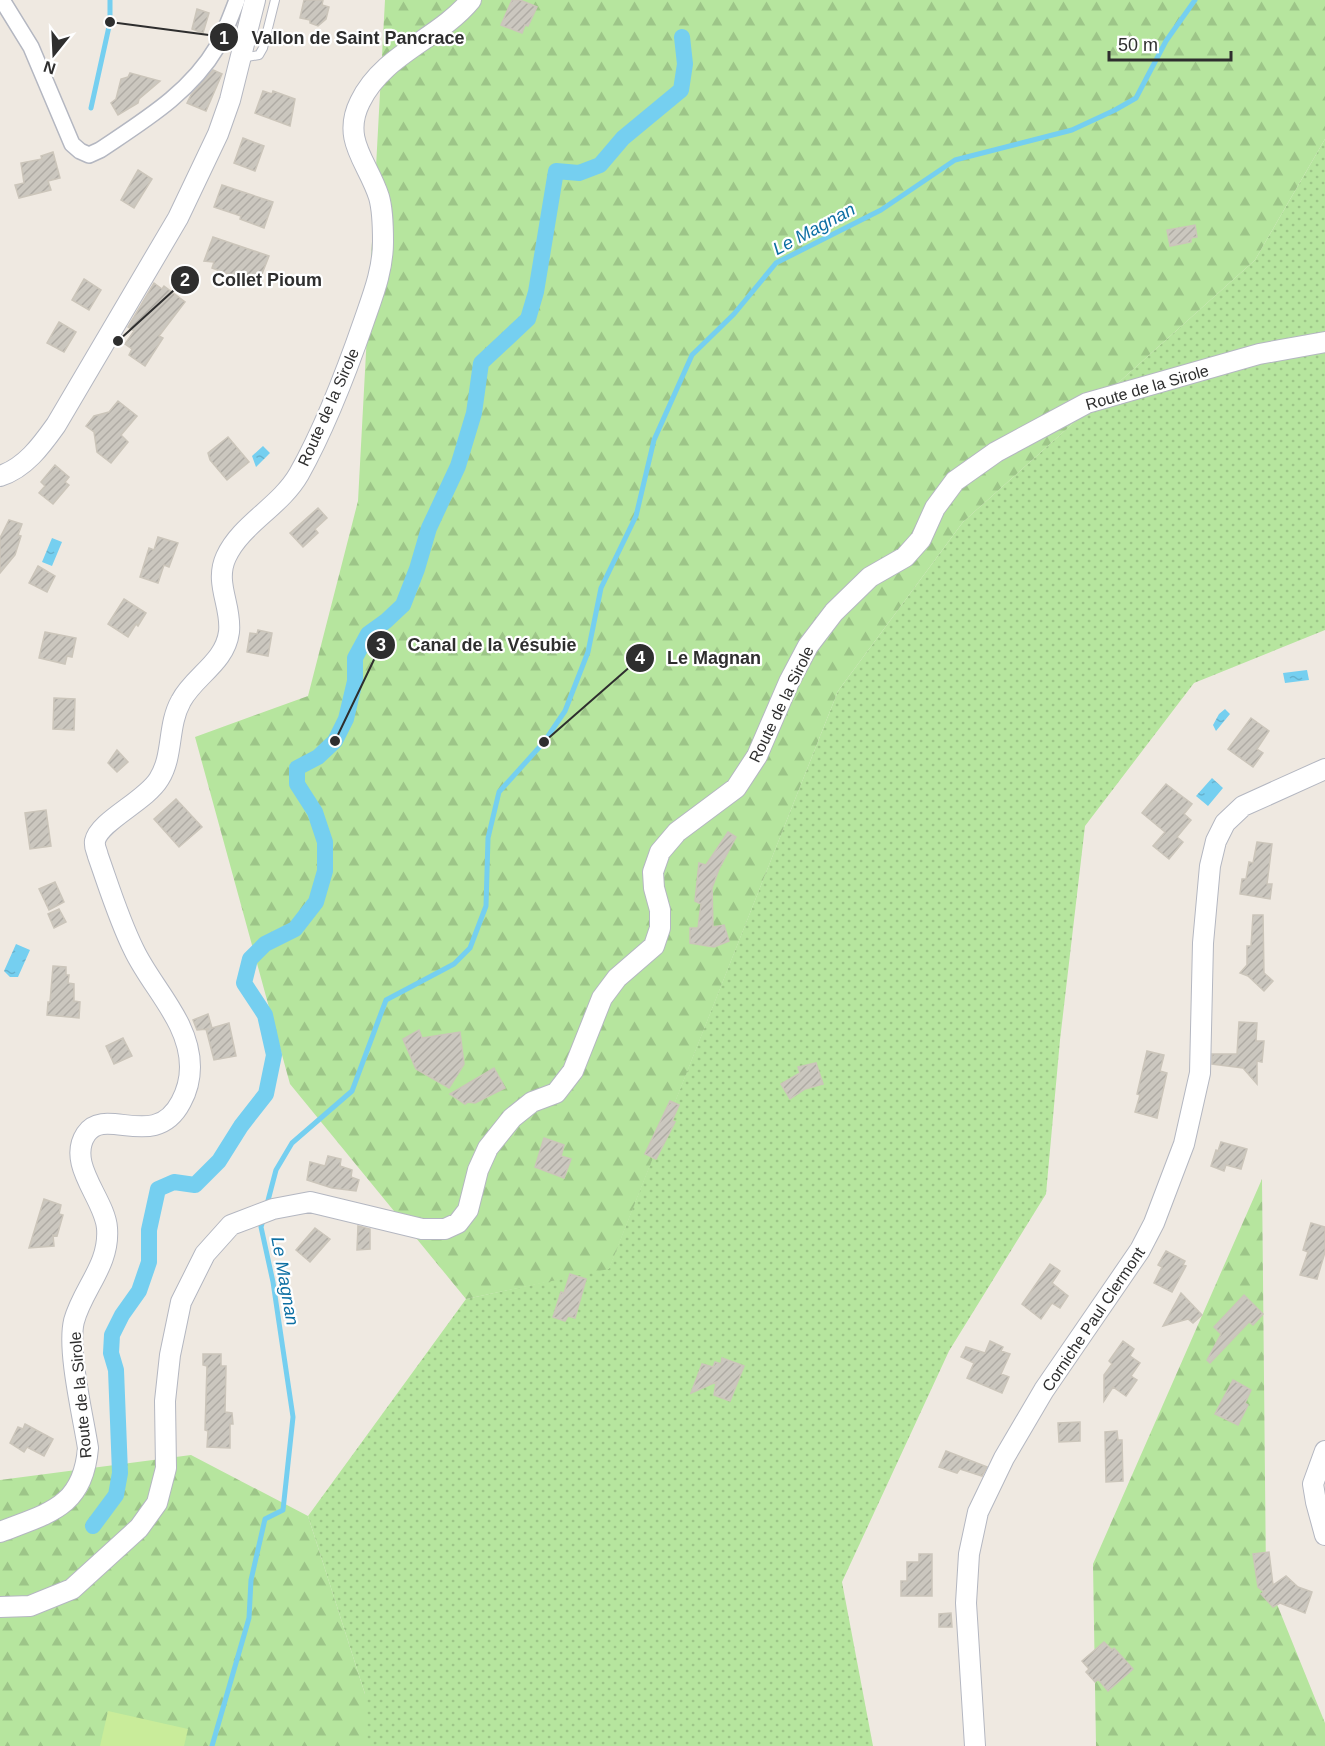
<svg xmlns="http://www.w3.org/2000/svg" width="1325" height="1746" viewBox="0 0 1325 1746" font-family="Arial,sans-serif">
	<style>
		.grass { fill: url(#grass-dots) }
		.forest { fill: url(#forest-firs) }
		.pitch { fill: #c9ec9a }
		.water { fill: url(#water-ripples) }
		.lines { fill: none; stroke-linecap: round; stroke-linejoin: round }
		.stream { stroke: #75cff0; stroke-width: 5 }
		.canal { stroke: #75cff0; stroke-width: 16 }
		.building { fill: url(#building-hatch); stroke: #cbc5ba; stroke-width: 1.5 }
		.service-casing { stroke: #b4b7c1; stroke-width: 10 }
		.minor-casing { stroke: #b4b7c1; stroke-width: 18 }
		.tertiary-casing { stroke: #b4b7c1; stroke-width: 22 }
		.service { stroke: #fff; stroke-width: 8 }
		.minor { stroke: #fff; stroke-width: 15 }
		.tertiary { stroke: #fff; stroke-width: 20 }
		.labels { text-anchor: middle; stroke-width: 4.5; stroke-linejoin: round; paint-order: stroke }
		.street-label { font-size: 16px; fill: #2e2e2e; stroke: #fff }
		.water-label { font-size: 18px; font-style: italic; fill: #0d6fa3; stroke: #fff }
		.leader { fill: none; stroke: #2e2e2e; stroke-width: 2 }
		.callout-dot { fill: #2e2e2e; stroke: #fff; stroke-width: 2 }
		.mark-label { font-size: 18px; text-anchor: middle; font-weight: bold; fill: #fff }
		.callout-label { font-size: 18px; text-anchor: middle; font-weight: bold; fill: #2e2e2e; stroke: #fff; stroke-width: 4.5; stroke-linejoin: round; paint-order: stroke }
	</style>
	<defs>
		<pattern id="grass-dots" width="8" height="8" patternUnits="userSpaceOnUse" patternTransform="scale(1.5)"><rect width="8" height="8" fill="#b6e59e"/><path d="M2 2h.1M6 6h.1" fill="none" stroke="#9dc588" stroke-width="1.8" stroke-linecap="round"/></pattern>
		<pattern id="forest-firs" width="22" height="20" patternUnits="userSpaceOnUse" patternTransform="scale(1.5)"><rect width="22" height="20" fill="#b6e59e"/><path d="M5 1l3.5 6h-7zM16 11l3.5 6h-7z" fill="#9dc588"/></pattern>
		<pattern id="water-ripples" width="26" height="14" patternUnits="userSpaceOnUse" patternTransform="scale(1.5)"><rect width="26" height="14" fill="#75cff0"/><path d="M2 4q2-2 4 0t4 0M15 11q2-2 4 0t4 0" fill="none" stroke="#66b2ce"/></pattern>
		<pattern id="building-hatch" width="6" height="6" patternUnits="userSpaceOnUse" patternTransform="scale(1.5)"><rect width="6" height="6" fill="#cbc7bf"/><path d="M-1 1l2-2M0 6l6-6M5 7l2-2" fill="none" stroke="#afaba4"/></pattern>
	</defs>
	<rect width="100%" height="100%" fill="#efe9e1"/>
	<!-- grass -->
	<path class="grass" d="M1325,139V630L1194,683L1085,826L1060,1040L1046,1194L949,1351L842,1582L873,1746H365V1694L308,1516L466,1299L609,1268L838,691L963,522L1255,260Z"/>
	<!-- forest -->
	<path class="forest" d="M385,0H1325V139L1255,260L963,522L838,691L609,1269L466,1299L290,1084L195,737L308,696L358,501Z
		M1262,1179L1266,1577L1325,1723V1746H1096L1093,1564Z
		M191,1455L308,1516L365,1694V1746H0V1480Z"/>
	<!-- pitch -->
	<path class="pitch" d="M108,1711L188,1729L184,1746H100Z"/>
	<!-- water -->
	<path class="water" d="M263,446L270,453L256,467L252,456Z
		M52,538L62,542L52,566L42,562Z
		M1307,670L1309,680L1285,683L1283,673Z
		M1225,709L1230,714L1216,731L1213,725L1219,714Z
		M1212,778L1223,788L1208,806L1196,796Z
		M16,944L30,950L18,977H10L4,971Z"/>
	<g class="lines">
		<!-- stream -->
		<path class="stream" d="M91,108L110,22V0
			M266,1208L276,1170L292,1143L352,1091L386,1000L454,964L470,948L486,906L488,838L499,792L544,742L565,711L588,652L601,588L636,516L654,440L692,355L734,314L776,263L881,210L955,160L1072,130L1115,110L1136,98L1166,41L1195,0
			M212,1746L249,1618L251,1580L265,1519L283,1510L293,1417L273,1282L261,1227L264,1217"/>
		<!-- canal -->
		<path class="canal" d="M93,1526L116,1495L120,1473L116,1370L111,1353L112,1335L122,1315L139,1291L149,1262V1230L158,1189L174,1182L195,1185L219,1161L241,1126L266,1094L274,1055L265,1015L244,983L250,959L265,944L295,929L316,902L325,871V842L315,812L297,784V768L318,757L335,741L346,719L355,681V658L368,634L386,621L403,605L417,569L429,528L458,466L474,413L481,363L528,319L536,292L556,171L579,173L600,165L623,138L681,90L685,64L682,37"/>
	</g>
	<!-- building -->
	<path class="building" d="M304,0H323L322,5L329,7L326,19L318,26L310,23V20L300,18Z
		M512,0H520L537,7L528,26L525,25L522,33L501,25Z
		M197,9L209,13L203,33L192,29Z
		M213,70L222,74L206,111L187,103L191,95Z
		M130,73L160,81L139,99L138,103L118,115L111,103L116,99L121,79L128,77Z
		M263,91L272,94L273,91L295,99L290,126L255,113Z
		M243,138L264,146L255,171L234,163Z
		M53,152L60,178L48,181L51,190L19,198L15,185L24,183L21,163L42,159L41,156Z
		M138,170L152,179L134,208L121,200Z
		M222,185L273,202L264,228L240,219L241,216L214,207Z
		M1195,225L1197,237L1191,238V242L1170,246L1167,230Z
		M213,237L269,256L260,279L252,276L250,282L212,268L214,262L204,261Z
		M84,279L101,290L89,310L72,300Z
		M154,283L162,289L164,286L185,302L159,336L163,338L145,366L129,355L132,349L125,344L134,331L128,327Z
		M59,322L76,332L64,352L47,343Z
		M118,401L137,416L121,435L128,442L111,463L97,452L94,432L86,426L94,416L109,412Z
		M228,437L249,462L227,480L210,460L208,453Z
		M55,465L69,477L65,482L69,485L53,504L39,493L45,486L41,482Z
		M318,508L327,518L315,529L318,533L303,547L290,533Z
		M9,520L22,524L18,535L21,536L15,555L0,573V538Z
		M158,537L178,543L169,567L164,565L158,583L140,577L149,548L154,550Z
		M38,566L55,576L47,592L29,583Z
		M124,599L146,613L138,626L136,624L128,637L108,624Z
		M258,630L272,633L268,656L247,652L250,633L257,634Z
		M45,632L76,638L72,657L67,656L65,664L39,658Z
		M54,698L75,699L74,730L53,729Z
		M1251,718L1269,731L1257,749L1263,753L1253,767L1228,749Z
		M117,750L128,762L117,772L108,763Z
		M1166,784L1192,804L1184,814L1191,820L1177,837L1183,842L1169,859L1153,846L1165,832L1142,813Z
		M176,799L202,827L179,847L154,819Z
		M46,810L51,846L30,849L25,813Z
		M728,832L736,837L719,869L712,888L713,927L724,925L729,941L714,947L690,943V928H698L701,904L695,901L699,863L706,865Z
		M1257,842L1272,844L1267,884H1272L1270,899L1240,894L1242,879H1246L1249,862L1253,863Z
		M55,882L64,902L49,910L39,889Z
		M59,909L66,922L54,928L48,914Z
		M1253,915H1263L1264,973L1273,981L1264,991L1248,976L1240,973L1247,965V946H1251Z
		M53,966L66,967V975H69L68,983L74,984V1001L80,1002L79,1018L47,1015L48,1002H50Z
		M208,1014L212,1028L229,1023L236,1056L214,1060L206,1029H209L197,1030L193,1020Z
		M1239,1022L1257,1023L1256,1041H1264L1262,1062L1257,1061V1084L1243,1068L1212,1064V1054H1237Z
		M419,1030L422,1038L460,1032L464,1064L449,1088L416,1069L403,1039Z
		M123,1038L132,1056L114,1064L106,1046Z
		M1147,1051L1164,1055L1160,1071L1167,1073L1157,1118L1135,1112L1140,1095L1137,1094Z
		M816,1063L823,1084L805,1089L790,1099L781,1084L800,1073L798,1067Z
		M494,1068L505,1088L475,1103L468,1102L465,1104L450,1094Z
		M670,1101L679,1105L672,1121L675,1122L656,1159L645,1154Z
		M544,1138L564,1145L561,1156L571,1159L564,1178L535,1167Z
		M1221,1142L1247,1149L1241,1169L1226,1165L1224,1171L1211,1166L1216,1150L1218,1151Z
		M328,1156L341,1159L340,1166L352,1170L351,1177L359,1180L356,1191L332,1188L307,1180L310,1162L325,1166Z
		M44,1199L61,1205L59,1214L63,1215L57,1236L53,1235L54,1246L29,1248Z
		M1311,1223L1325,1227V1252L1317,1279L1300,1275L1308,1252L1303,1250Z
		M358,1226L370,1229V1249L357,1250Z
		M315,1228L330,1239L310,1262L296,1250Z
		M1166,1251L1185,1261L1183,1265L1186,1266L1172,1292L1154,1283L1162,1267L1158,1265Z
		M1050,1264L1060,1271L1052,1283L1068,1296L1060,1308L1052,1303L1041,1319L1022,1304Z
		M570,1274L586,1279L575,1318L568,1316L565,1321L553,1317L561,1292L564,1293Z
		M1181,1293L1202,1315L1193,1323L1188,1319L1163,1326Z
		M1244,1295L1263,1314L1253,1325L1249,1322L1210,1363L1207,1360L1221,1334L1214,1327Z
		M990,1341L1003,1347L1001,1351L1010,1354L1001,1374L1009,1377L1002,1393L967,1378L974,1363L961,1357L966,1347L985,1353Z
		M1123,1341L1134,1349L1130,1356L1140,1363L1131,1376L1137,1380L1126,1396L1113,1387L1104,1401V1375L1112,1364L1109,1361Z
		M203,1354H221V1366H226L225,1412L232,1413L233,1424H230V1448L207,1447L208,1431L205,1430L207,1366L203,1365Z
		M722,1358L744,1366L730,1401L714,1395L716,1382L691,1393L702,1364L713,1367L715,1362L721,1364Z
		M1233,1380L1251,1390L1245,1403L1248,1405L1238,1425L1215,1414Z
		M1080,1422V1441L1059,1442L1058,1423Z
		M25,1424L53,1439L44,1456L27,1447L24,1452L10,1443L18,1427L23,1429Z
		M1117,1431L1118,1440H1122L1123,1481L1106,1482L1105,1432Z
		M946,1451L987,1467L982,1476L960,1469L957,1473L939,1467Z
		M1269,1552L1273,1585L1286,1576L1298,1587L1312,1592L1305,1613L1280,1603L1273,1607L1261,1594L1264,1592L1258,1587L1253,1554Z
		M919,1554H932V1596H901V1581H907V1562H919Z
		M951,1613L952,1627H939V1614Z
		M1104,1642L1112,1650L1114,1648L1133,1669L1108,1691L1098,1679L1095,1682L1086,1672L1089,1669L1082,1661Z"/>
	<g class="lines">
		<!-- service casing -->
		<g class="service-casing">
			<path id="service" d="M241,58L259,55L263,48L275,0"/>
		</g>
		<!-- minor casing -->
		<g class="minor-casing">
			<path id="minor" d="M2,0L31,47L72,144L80,151L89,155L100,150C143,121 190,93 217,47C225,32 231,16 237,0"/>
		</g>
		<!-- tertiary casing -->
		<g class="tertiary-casing">
			<path id="tertiary" d="M0,476C25,468 41,446 56,425L178,218L218,134L230,100L255,0
				M1325,1451L1313,1484L1316,1502L1325,1535
				M0,1532C48,1513 83,1508 88,1448C83,1416 67,1350 74,1321C83,1288 110,1265 107,1228C105,1199 66,1164 86,1134C105,1105 155,1152 181,1102C187,1091 190,1079 190,1067C190,1022 152,988 134,950C119,920 109,887 98,856C97,851 94,847 95,841C99,821 146,801 159,779C174,755 167,726 181,701C194,676 225,663 229,632C232,606 214,583 226,557C241,524 280,507 299,474C326,426 346,373 364,321C373,295 383,270 383,242C383,227 383,211 379,197C368,162 341,140 360,102C383,54 439,39 471,0
				M0,1607L30,1606L72,1589L139,1528L157,1503L166,1468L165,1401L170,1355L181,1302L205,1254L231,1225L273,1209L310,1202L422,1229H445L458,1223L468,1210L478,1170L488,1148L512,1118L532,1102L556,1093L573,1071L602,998L617,978L654,946L660,928V910L654,888L653,872L660,852L677,832L736,788L757,756L789,682L808,646L834,612L870,577L905,557L921,539L935,508L955,481L996,452L1087,403L1259,354L1325,342
				M975,1746L966,1603L969,1554L978,1512L1004,1458L1044,1390L1140,1250L1154,1223L1184,1144L1200,1073L1203,943L1210,866L1216,841L1225,823L1243,806L1325,769"/>
		</g>
		<!-- service -->
		<use href="#service" class="service"/>
		<!-- minor -->
		<use href="#minor" class="minor"/>
		<!-- tertiary -->
		<use href="#tertiary" class="tertiary"/>
	</g>
	<g class="labels">
		<!-- street labels -->
		<g class="street-label">
			<text transform="translate(1147 387) rotate(-16)" y="6">Route de la Sirole</text>
			<text transform="translate(328 407) rotate(-66)" y="6">Route de la Sirole</text>
			<text transform="translate(781 704) rotate(-64)" y="6">Route de la Sirole</text>
			<text transform="translate(1093 1319) rotate(-56)" y="6">Corniche Paul Clermont</text>
			<text transform="translate(80 1395) rotate(-95)" y="6">Route de la Sirole</text>
		</g>
		<!-- water labels -->
		<g class="water-label">
			<text transform="translate(814 229) rotate(-28)" y="6">Le Magnan</text>
			<text transform="translate(285 1281) rotate(80)" y="6">Le Magnan</text>
		</g>
	</g>
	<!-- callouts -->
	<path class="leader" d="M110 22L224 37M118 341L185 280M335 741L381 645M544 742L640 658"/>
	<g class="callout-dot">
		<circle cx="110" cy="22" r="6"/>
		<circle cx="118" cy="341" r="6"/>
		<circle cx="335" cy="741" r="6"/>
		<circle cx="544" cy="742" r="6"/>
		<circle cx="224" cy="37" r="15"/>
		<circle cx="185" cy="280" r="15"/>
		<circle cx="381" cy="645" r="15"/>
		<circle cx="640" cy="658" r="15"/>
	</g>
	<g class="mark-label">
		<text x="224" y="44">1</text>
		<text x="185" y="286">2</text>
		<text x="381" y="651">3</text>
		<text x="640" y="664">4</text>
	</g>
	<g class="callout-label">
		<text x="358" y="44">Vallon de Saint Pancrace</text>
		<text x="267" y="286">Collet Pioum</text>
		<text x="492" y="651">Canal de la Vésubie</text>
		<text x="714" y="664">Le Magnan</text>
	</g>
	<!-- north arrow -->
	<g transform="translate(54 54) rotate(198)" stroke="#ffffff" stroke-width="4.5" paint-order="stroke">
	<path d="M0-4.5L10 22L0 15L-10 22Z" fill="#2e2e2e"/>
	<text y="-9" font-size="16" font-weight="bold" text-anchor="middle" fill="#2e2e2e">N</text>
	</g>
	<!-- scale -->
	<path d="M1109 51v9h122v-9" fill="none" stroke="#2e2e2e" stroke-width="3"/>
	<text x="1118" y="51" font-size="18" fill="#2e2e2e" stroke="#ffffff" stroke-width="4.5" paint-order="stroke">50 m</text>
</svg>
